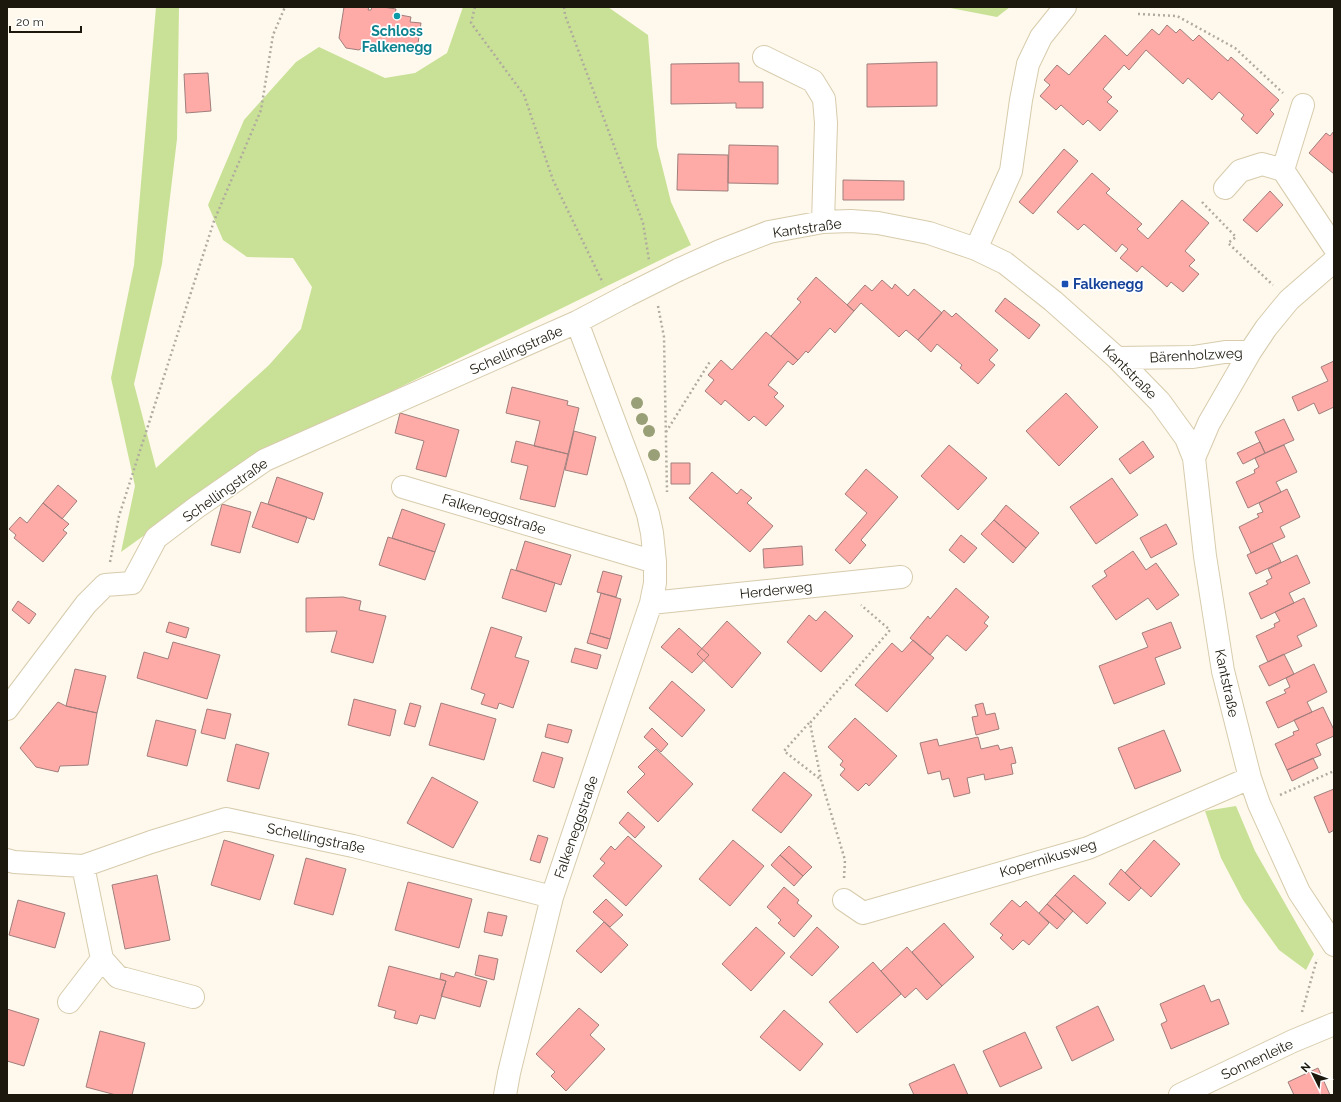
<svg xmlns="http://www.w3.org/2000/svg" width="1341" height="1102" viewBox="0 0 1341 1102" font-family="Raleway,sans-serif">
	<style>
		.green { fill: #c9e196 }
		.building { fill: #feaaa7; stroke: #a17e7c }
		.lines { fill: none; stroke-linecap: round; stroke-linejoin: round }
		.minor-casing { stroke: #d7cbac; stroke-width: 24 }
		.path { stroke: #b0ab9f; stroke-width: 2.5; stroke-dasharray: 2 3; stroke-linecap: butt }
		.minor { stroke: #fff; stroke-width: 22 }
		.minor-bridge-casing { stroke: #d7cbac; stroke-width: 24; stroke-linecap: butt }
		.minor-bridge { stroke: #fff; stroke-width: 22 }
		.tree { fill: #99a077 }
		.culture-dot { fill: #0f9aa8; stroke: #fff; stroke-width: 1.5 }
		.transit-dot { fill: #1a4fb4; stroke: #fff; stroke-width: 1.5 }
		.labels { text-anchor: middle; stroke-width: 3.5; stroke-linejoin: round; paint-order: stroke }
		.culture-label { font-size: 14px; font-weight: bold; fill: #0d838f; stroke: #fff }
		.street-label { font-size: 14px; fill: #1c180d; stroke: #fff }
		.transit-label { font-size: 14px; font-weight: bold; fill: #164399; stroke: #fff; text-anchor: start }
	</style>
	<rect width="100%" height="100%" fill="#fef9ec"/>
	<!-- green -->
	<path class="green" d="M156,7H179L177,139L162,264L134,384L156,468L269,365L301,329L312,287L293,258L247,257L223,240L208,205L244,120L296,62L319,47L385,78L415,73L447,53L463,7H608L648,35L657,146L671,202L691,245L245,463L121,552L135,486L111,378L134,265Z
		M945,7H1010L997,17Z
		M1236,806L1255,851L1314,954L1306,970L1279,950L1243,900L1221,858L1205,811Z"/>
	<!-- building -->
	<path class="building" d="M344,7H369L368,10H371L372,7H383L396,9L395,14L411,17L410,22L421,23L417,50L368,43L359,50L346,48L339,38Z
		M1167,25L1176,33L1180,29L1193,41L1199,35L1228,61L1231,57L1279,100L1270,110L1274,114L1257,134L1241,119L1244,115L1219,92L1212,100L1188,78L1183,84L1146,50L1129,70L1124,65L1103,89L1112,97L1107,102L1118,111L1100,131L1088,120L1083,125L1061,105L1056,110L1040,96L1050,85L1044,80L1057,65L1069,75L1105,35L1127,56L1152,29L1159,35Z
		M937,62V106L867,107V64Z
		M739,63V82H763V108H736V103L671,104V64Z
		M208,73L211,111L186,113L184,74Z
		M1334,131V174L1309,153L1326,133L1330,136Z
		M729,145L778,146V184L728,183Z
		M1064,149L1078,161L1033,214L1019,202Z
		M678,154L728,155V191L677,190Z
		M1092,173L1110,189L1106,193L1142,224L1137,229L1148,239L1182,200L1209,223L1185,251L1195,260L1189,266L1199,274L1183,292L1171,282L1167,287L1142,266L1137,272L1120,258L1128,249L1122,244L1116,252L1084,224L1078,230L1057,212Z
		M843,180L904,181V200H843Z
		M1270,191L1283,205L1257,232L1243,220Z
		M816,277L854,311L835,333L830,328L808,353L806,351L798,360L771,336L801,302L797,299Z
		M882,280L892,289L895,284L908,296L914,289L942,313L918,340L906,330L899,337L861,303L854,311L847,305L865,285L872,291Z
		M1005,298L1040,325L1029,339L995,311Z
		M944,310L952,317L956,313L998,350L989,360L995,365L978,384L960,368L962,365L937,344L931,352L918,340Z
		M766,332L798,360L793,365L788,361L768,385L778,393L774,397L784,406L766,426L754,416L749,421L725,400L721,405L705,391L714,380L708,375L721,360L732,370Z
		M1334,361V407L1319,414L1314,403L1298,411L1292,397L1328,381L1321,367Z
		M512,387L568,401L567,405L579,408L568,454L534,446L540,421L506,413Z
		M1066,393L1098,427L1059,466L1026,431Z
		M400,413L459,430L446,477L416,469L424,441L395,433Z
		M1284,419L1294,440L1265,453L1255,432Z
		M574,431L596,437L587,475L565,470Z
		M516,441L568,454L555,507L520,499L528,466L511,462Z
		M1143,441L1154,457L1130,474L1119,459Z
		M1260,442L1265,453L1243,464L1237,453Z
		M949,445L987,478L958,510L921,476Z
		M1284,445L1297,472L1276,482L1281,492L1248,508L1236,482L1255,473L1254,470L1259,467L1255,458Z
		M671,463H690V484H671Z
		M866,469L898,497L861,540L866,545L850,564L835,550L867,513L845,494Z
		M712,472L737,494L741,489L752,498L747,503L773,526L750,552L689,498Z
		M277,477L323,493L314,520L268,504Z
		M1112,478L1138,515L1096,544L1070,507Z
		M58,485L77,501L62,519L43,503Z
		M1287,489L1300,517L1280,527L1285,537L1251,553L1239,527L1259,517L1257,514L1263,512L1259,503Z
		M261,502L307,517L298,543L252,527Z
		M43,503L69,524L63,530L67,533L43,562L14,538L16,535L9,529L20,517L27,523Z
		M222,504L251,512L240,553L211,545Z
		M1006,505L1039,533L1026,548L994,520Z
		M402,509L445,524L435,552L392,538Z
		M994,520L1026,548L1013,563L981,534Z
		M1166,524L1177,544L1151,558L1140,538Z
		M961,535L977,548L964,563L949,550Z
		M388,537L435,552L425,580L379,565Z
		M525,541L571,555L561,585L516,570Z
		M1272,543L1281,562L1256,574L1247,555Z
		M802,546L803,565L764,568L763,549Z
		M1133,551L1146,570L1156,563L1179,595L1157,610L1148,598L1116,620L1092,586L1107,576L1104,571Z
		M1297,555L1310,583L1289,593L1294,603L1261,619L1249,593L1268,584L1266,581L1272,578L1268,569Z
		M511,569L555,583L546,612L502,598Z
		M603,571L622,576L616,597L597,592Z
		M956,588L989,617L984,623L988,626L966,651L947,635L930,655L910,638L928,616L930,619Z
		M601,593L621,599L610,639L590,633Z
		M343,597L361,601L359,610L386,616L373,663L331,652L337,631L306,632V598Z
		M1304,598L1317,626L1297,636L1302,646L1268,662L1256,636L1275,627L1274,624L1280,621L1275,612Z
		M18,601L36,614L29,624L12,610Z
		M825,611L853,636L821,672L787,642L809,615L816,621Z
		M727,621L761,653L732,688L697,654Z
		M169,622L189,628L186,638L166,632Z
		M1171,622L1181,648L1155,658L1165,684L1114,704L1099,666L1148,647L1142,633Z
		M491,627L522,637L515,657L529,661L513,708L499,703L497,709L481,704L485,694L471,689Z
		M679,628L709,655L692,673L661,647Z
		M590,633L610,639L607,649L587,643Z
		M913,640L934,658L887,712L855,685L892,643L902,652Z
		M173,642L220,655L207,699L137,678L144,652L168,659Z
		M575,648L601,655L597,669L571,662Z
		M1284,654L1294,674L1269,686L1259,666Z
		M1314,664L1327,692L1307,702L1312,712L1278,728L1266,702L1286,693L1284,690L1290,687L1286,678Z
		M75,669L106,676L97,713L66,706Z
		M672,681L705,710L682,737L649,708Z
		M354,699L396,710L390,736L348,725Z
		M58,702L66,706L97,713L88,765L60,766L58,772L36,767L20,748Z
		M410,703L421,706L415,727L404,724Z
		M441,703L496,719L484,760L429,745Z
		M983,703L986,715L995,713L999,729L976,735L972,717L978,716L975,705Z
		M1323,707L1334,730V736L1316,744L1321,755L1287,770L1275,744L1294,735L1293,732L1299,730L1294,720Z
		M207,709L231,714L225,739L201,733Z
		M855,718L897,756L869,786L866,783L858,791L840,775L845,769L840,765L843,761L828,747Z
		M156,720L196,730L187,766L147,756Z
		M548,724L572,730L568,743L545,737Z
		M652,728L668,744L661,752L644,737Z
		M1164,730L1181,771L1135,789L1118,748Z
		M978,737L981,749L998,745L1000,750L1012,747L1016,763L1011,764L1013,774L985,780L984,774L967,778L970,793L954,797L949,778L942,780L940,771L928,774L920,743L937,739L939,746Z
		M236,744L269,753L259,789L227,781Z
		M656,749L693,784L658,822L627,792L645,774L638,767Z
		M542,752L563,758L554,788L533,781Z
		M1313,758L1318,768L1292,781L1287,770Z
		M784,772L812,795L781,833L752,810Z
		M432,777L478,802L453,848L407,823Z
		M1334,789V830L1329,833L1314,797Z
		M628,812L645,827L635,838L619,823Z
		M538,835L548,838L540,863L530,860Z
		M628,836L662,866L626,906L593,876L605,863L600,859L611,846L615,850Z
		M224,840L274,855L260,900L211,885Z
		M733,840L764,866L730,906L699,879Z
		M1154,840L1180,864L1151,897L1125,873Z
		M789,846L812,867L803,876L780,855Z
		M780,855L803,876L794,886L771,865Z
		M306,858L346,869L333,915L294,904Z
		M1121,869L1141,888L1129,901L1109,884Z
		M157,875L170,940L125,949L112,885Z
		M1074,875L1106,903L1087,924L1055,895Z
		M408,882L472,899L459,948L395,930Z
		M784,887L799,900L797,903L812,916L794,937L778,923L781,920L767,907Z
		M1055,895L1073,911L1065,920L1047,904Z
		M606,899L623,915L610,927L593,912Z
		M18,900L65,913L55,948L9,935Z
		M1012,900L1020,907L1026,901L1049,923L1029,945L1023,940L1013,950L1000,938L1003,935L990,924Z
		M1047,904L1065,920L1057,929L1039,913Z
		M488,912L507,916L502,936L484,932Z
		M604,922L628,945L601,973L576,951Z
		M944,923L974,957L942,986L912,952Z
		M756,927L785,953L751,991L722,964Z
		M817,927L839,947L812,976L790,957Z
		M907,947L942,986L927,1000L916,988L905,998L881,971Z
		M479,955L498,959L494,980L475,975Z
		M873,962L901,994L857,1033L829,1002Z
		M389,966L446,981L435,1019L420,1015L417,1024L394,1018L396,1011L378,1006Z
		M456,972L487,981L480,1007L441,996L446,981L440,979L441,973L454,977Z
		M1204,985L1211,1002L1219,999L1229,1024L1171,1049L1161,1024L1167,1021L1160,1004Z
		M1098,1006L1114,1040L1072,1061L1056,1027Z
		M579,1008L599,1025L590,1035L605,1049L566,1091L551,1076L555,1072L536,1054Z
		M7,1009L39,1019L24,1066L7,1061Z
		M784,1010L823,1044L800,1071L760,1037Z
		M100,1031L145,1043L132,1095H116L86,1087Z
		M1025,1032L1042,1068L1000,1087L983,1051Z
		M954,1064L968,1095H914L909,1084Z
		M1318,1068L1330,1095H1294L1288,1082Z"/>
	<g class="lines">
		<!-- minor casing -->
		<g class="minor-casing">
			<path id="minor" d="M764,57L813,81L824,99L826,123L823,222
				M1303,105L1283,170L1334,247
				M1225,188L1240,171L1262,164L1283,170
				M976,249L1011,171L1021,100L1028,64L1041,37L1065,7
				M678,270L720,251L769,232L823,222L851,221L878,223L929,233L976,249L1005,263L1053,301L1117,358L1160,402L1186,438L1194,458L1205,556L1223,671L1250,778L1259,804L1299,892L1334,945
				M1117,358L1193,357L1225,352H1250L1266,328L1289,300L1334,261
				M1194,458L1209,423L1250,352
				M403,487L655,562
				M651,603L901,577
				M7,709L86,604L105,585L132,583L156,538L197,507L265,460L577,322L628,295
				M7,860L14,862L83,866L151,842L226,819L353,846L552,897
				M83,866L102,959L118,977L193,997
				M844,900L863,913L1088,848L1250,778
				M69,1002L102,959
				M505,1095L509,1073L552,897L651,603L655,583V562L652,533L648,514L636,479L577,322
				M1180,1095L1293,1041L1334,1024"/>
		</g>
		<!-- path -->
		<path class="path" d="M475,7L471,23L524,95L553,180L603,283
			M564,7L565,15L643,223L649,260
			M1138,14L1177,16L1235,48L1283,93
			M1202,202L1236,237L1228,243L1273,285
			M658,306L664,337L667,492
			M666,432L711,360
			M110,562L119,516L214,221L261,110L273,35L285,7
			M809,723L784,751L820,779
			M1280,795L1334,771
			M844,878L845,860L821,780L810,723L890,630L861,605
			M1302,1012L1317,959"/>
		<!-- minor -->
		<use href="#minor" class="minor"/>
		<!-- minor-bridge casing -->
		<g class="minor-bridge-casing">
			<path id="minor-bridge" d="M628,295L678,270"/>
		</g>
		<!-- minor-bridge -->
		<use href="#minor-bridge" class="minor-bridge"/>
	</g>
	<!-- trees -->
	<g class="tree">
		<circle cx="637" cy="403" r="6"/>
		<circle cx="642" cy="419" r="6"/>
		<circle cx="649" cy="431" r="6"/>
		<circle cx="654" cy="455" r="6"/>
	</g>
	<!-- markers -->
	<circle class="culture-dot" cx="397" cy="16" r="4"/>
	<rect class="transit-dot" x="1061" y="280" width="8" height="8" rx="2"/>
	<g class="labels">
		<!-- culture labels -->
		<g class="culture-label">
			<text x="397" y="36">Schloss<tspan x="397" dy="16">Falkenegg</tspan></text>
		</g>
		<!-- street labels -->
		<g class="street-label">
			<text transform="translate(807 228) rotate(-8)" y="5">Kantstraße</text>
			<text transform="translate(516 350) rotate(-24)" y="5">Schellingstraße</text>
			<text transform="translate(1196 355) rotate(-3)" y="5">Bärenholzweg</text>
			<text transform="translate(1130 372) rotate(45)" y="5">Kantstraße</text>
			<text transform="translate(225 490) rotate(-35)" y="5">Schellingstraße</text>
			<text transform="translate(494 514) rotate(17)" y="5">Falkeneggstraße</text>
			<text transform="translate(776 590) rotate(-6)" y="5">Herderweg</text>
			<text transform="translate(1227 683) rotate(78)" y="5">Kantstraße</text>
			<text transform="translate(576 827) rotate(-71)" y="5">Falkeneggstraße</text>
			<text transform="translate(316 838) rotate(12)" y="5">Schellingstraße</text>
			<text transform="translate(1048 858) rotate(-17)" y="5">Kopernikusweg</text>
			<text transform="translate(1257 1059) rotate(-25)" y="5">Sonnenleite</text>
		</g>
		<!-- transit labels -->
		<g class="transit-label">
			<text x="1073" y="289">Falkenegg</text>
		</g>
	</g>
	<!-- border -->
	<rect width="1341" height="1102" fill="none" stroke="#1c180d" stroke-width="16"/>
	<!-- north arrow -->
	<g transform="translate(1313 1074) rotate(312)" stroke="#ffffff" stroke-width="3" paint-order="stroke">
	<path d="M0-3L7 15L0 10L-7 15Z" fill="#1c180d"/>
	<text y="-6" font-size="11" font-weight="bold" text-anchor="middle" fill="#1c180d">N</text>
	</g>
	<!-- scale -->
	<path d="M10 26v6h71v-6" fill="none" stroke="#1c180d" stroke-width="2"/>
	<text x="16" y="26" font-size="12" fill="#1c180d" stroke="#ffffff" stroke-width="3" paint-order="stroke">20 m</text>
</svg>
